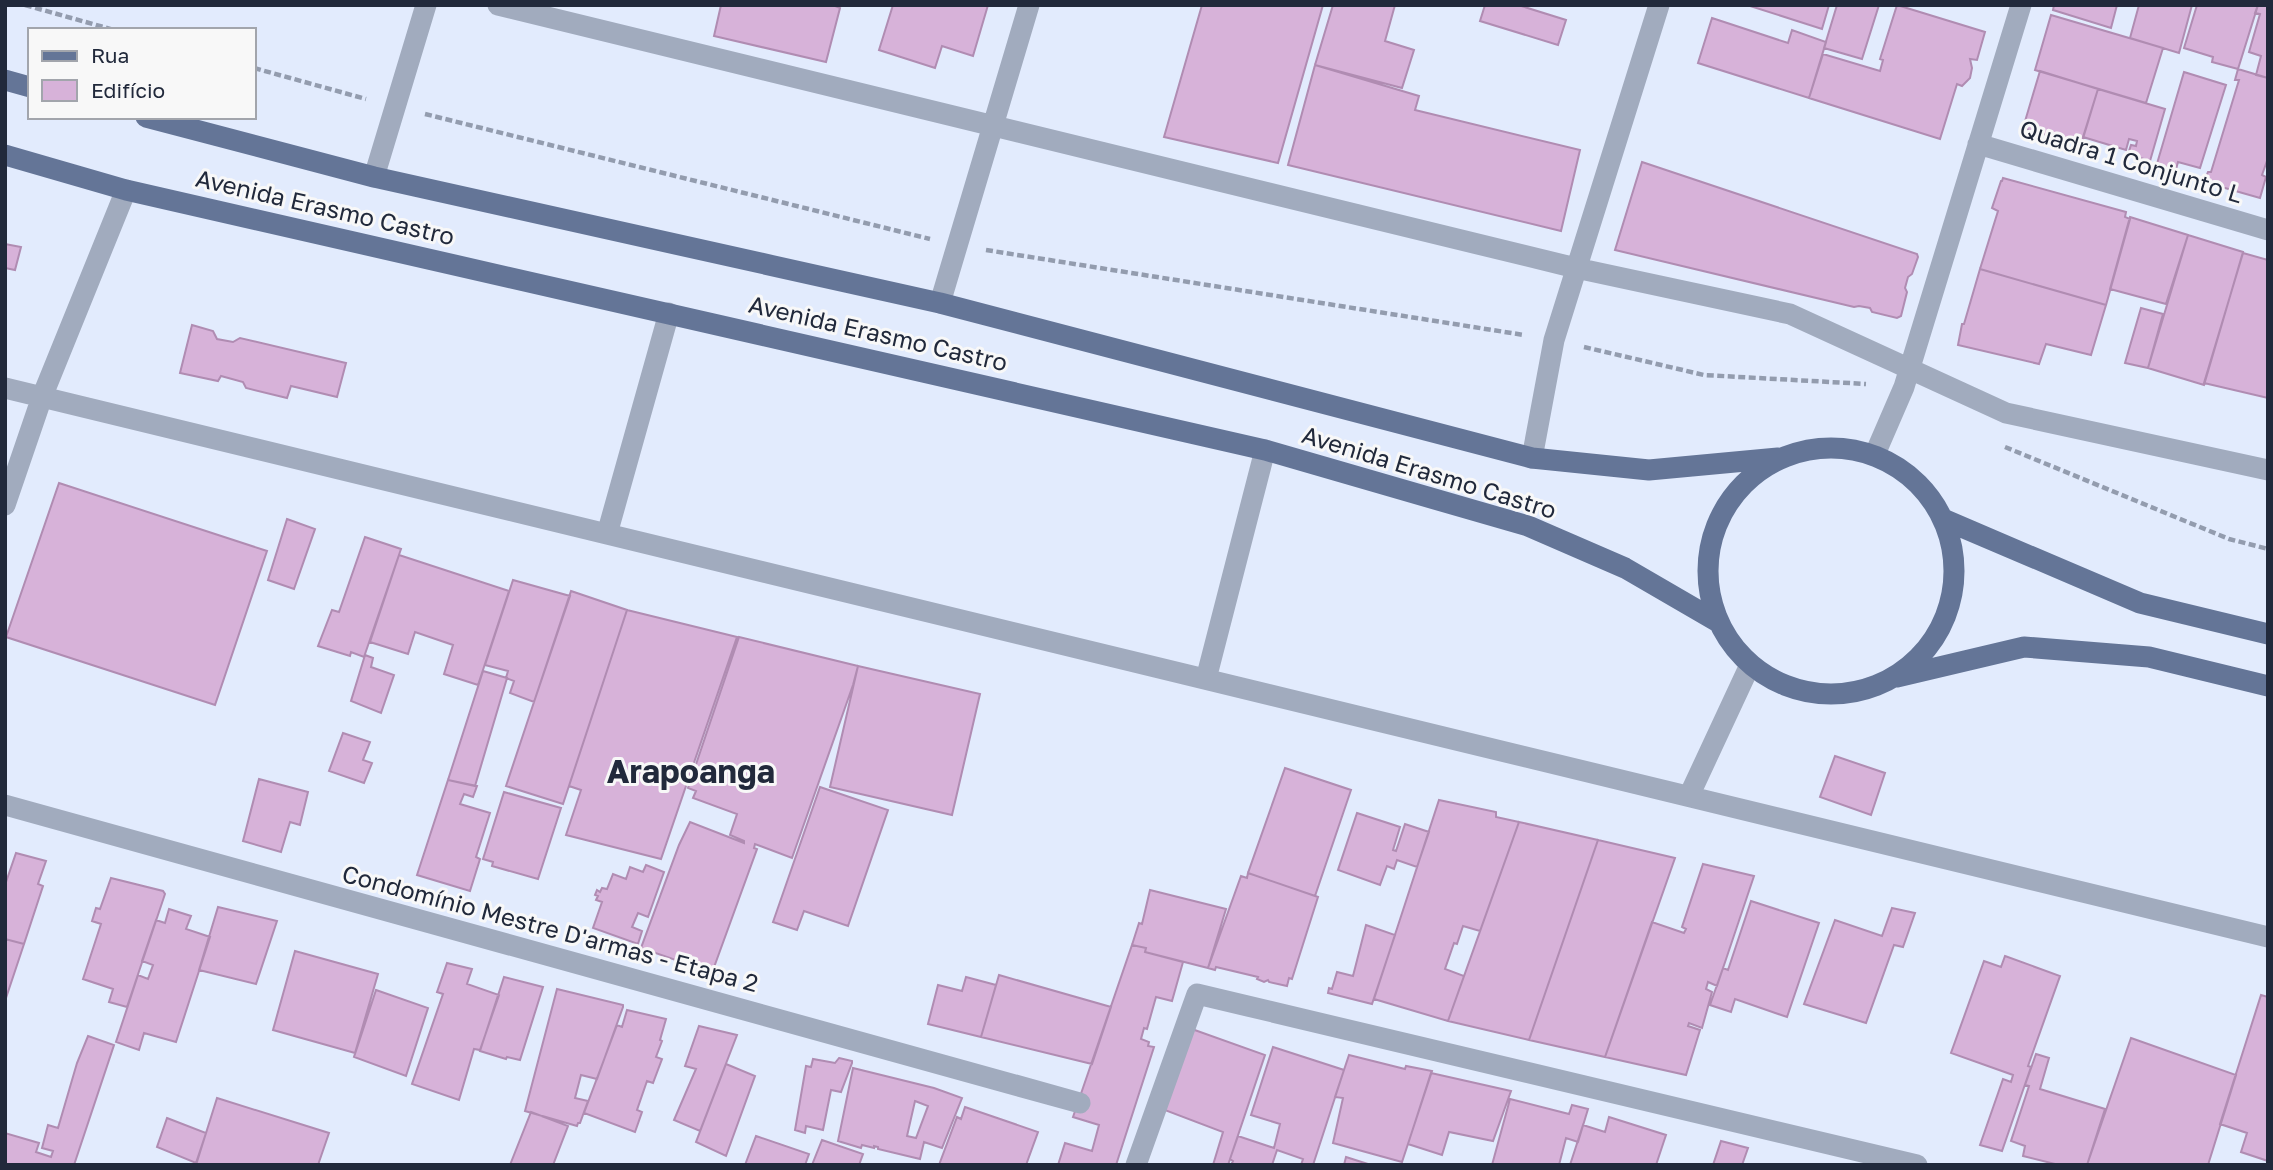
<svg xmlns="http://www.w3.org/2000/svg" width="2273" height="1170" viewBox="0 0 2273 1170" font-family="'Golos Text',sans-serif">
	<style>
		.building { fill: #d7b2d9; stroke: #b08cb2; stroke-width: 2; fill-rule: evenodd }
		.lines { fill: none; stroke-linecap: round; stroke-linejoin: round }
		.path { stroke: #939cae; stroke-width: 4.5; stroke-dasharray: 7 3.5; stroke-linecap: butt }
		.street { stroke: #a1abbe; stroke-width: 21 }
		.primary { stroke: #647597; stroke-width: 21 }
		.labels { text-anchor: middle; stroke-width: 6; stroke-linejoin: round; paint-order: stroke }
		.street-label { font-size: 24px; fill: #21293b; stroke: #f8f8f8 }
		.district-label { font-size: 32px; font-weight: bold; fill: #21293b; stroke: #f8f8f8 }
	</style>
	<rect width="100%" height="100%" fill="#e2ebfd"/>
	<!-- building -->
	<path class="building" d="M721,5H833L840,8L826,62L714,36Z
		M893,5H988L973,56L942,46L935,68L879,50Z
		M1202,5H1323L1278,163L1164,137Z
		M1333,5H1395L1385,41L1414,50L1402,88L1315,65Z
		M1485,5H1518L1566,20L1558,45L1480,21Z
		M1747,5H1829L1822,29Z
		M1837,5H1879L1862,59L1824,48Z
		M1897,5L1985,32L1977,60L1970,59L1972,68L1970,78L1962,86L1957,84L1940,139L1809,98L1823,54L1880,71L1883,60L1880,59Z
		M2054,5H2117L2111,28L2053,10Z
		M2139,5H2192L2179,53L2130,38Z
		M2197,5H2258L2238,69L2212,62L2213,57L2184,48Z
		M2258,5H2268V78L2256,75L2261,56L2249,52L2260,14L2255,13Z
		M2051,15L2163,48L2146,103L2035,70Z
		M1712,18L1788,43L1792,30L1826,42L1809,98L1698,63Z
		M1315,65L1419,96L1415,110L1580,150L1561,231L1288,165Z
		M2238,69L2268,78V158L2262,175L2266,177L2260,198L2204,182L2208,172H2211L2239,80H2235Z
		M2040,71L2098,89L2081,145L2023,128Z
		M2184,72L2226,85L2200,168L2178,162L2175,173L2156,167Z
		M2098,89L2165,109L2150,161L2128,154L2131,145L2136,146L2137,141L2129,139L2126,150L2083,137Z
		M1642,162L1917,254L1918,257L1912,274L1908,277L1905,288L1907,292L1901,316L1897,318L1872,312L1870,308L1859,306L1854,307L1615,250Z
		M2003,178L2126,212L2125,217L2130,219L2106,305L1980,269L1998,211L1992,208L2001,181H2002Z
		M2130,217L2188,235L2166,304L2110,289Z
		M2188,235L2243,252L2204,385L2148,368Z
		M5,244L21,247L15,270L5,268Z
		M2243,253L2268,260V398L2204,383Z
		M1980,269L2106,305L2091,355L2046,344L2039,364L1958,345L1962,324H1964Z
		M2141,308L2163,314L2148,368L2125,363Z
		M192,325L213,331L217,339L233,342L240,338L346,363L337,397L291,386L287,398L246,388L243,382L221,376L218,381L180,373Z
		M59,483L267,551L215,705L6,637Z
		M287,519L315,529L294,589L268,580Z
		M365,537L401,549L364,657L351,652L350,656L318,646L332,610L339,612Z
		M399,555L509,591L478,685L444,674L453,645L415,632L408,654L370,642Z
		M513,580L570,596L534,702L510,693L514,681L506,678L508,671L485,665Z
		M571,591L627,610L563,804L506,786Z
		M627,610L737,637L661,859L566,835L581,790L569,786Z
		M739,637L858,666L853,685L792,858L755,844L754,848L757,849L713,970L691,963L690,965L641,948L679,845L690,822L744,843V841L730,835L737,814L693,798L696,791L688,788Z
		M365,655L373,658L371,667L394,675L381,713L351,701Z
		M858,666L980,694L952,815L830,787Z
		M483,671L507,678L475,786L448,780Z
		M343,733L370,742L363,760L372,763L364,783L329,771Z
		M1835,756L1885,773L1871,815L1820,797Z
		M1285,768L1351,790L1315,896L1248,873Z
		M259,779L308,792L300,825L290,822L281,852L243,841Z
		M448,780L477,786L473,797L464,794L460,804L490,813L476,857L480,859L470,891L417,875Z
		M820,787L888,810L848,926L804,911L797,930L773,922Z
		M504,792L561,808L538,879L492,866L493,862L483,859Z
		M1439,800L1496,812V817L1519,822L1480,931L1463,926L1457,944L1454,943L1445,969L1464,976L1448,1021L1374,999Z
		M1357,813L1400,827L1393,850L1396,851L1405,824L1429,832L1417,867L1397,860L1394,869L1387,866L1380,885L1338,870Z
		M1519,822L1598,840L1529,1040L1448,1021Z
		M1598,840L1675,858L1605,1057L1529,1040Z
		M16,853L46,861L38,884L43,886L24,944L5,939V885Z
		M1703,864L1754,876L1717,986L1708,982L1706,989L1712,992L1702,1028L1689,1023L1688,1026L1700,1030L1686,1075L1605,1057L1652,922L1684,933L1686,929L1682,927Z
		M646,865L664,872L648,917L638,913L632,927L642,931L638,944L593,928L602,902L596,900L598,896L595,895L597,890L600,892L602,888L607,889L613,874L626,879L630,867L643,872Z
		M1248,873L1318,897L1292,979L1289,978L1287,986L1269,982L1268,980L1264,982L1257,979L1258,977L1216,967L1215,970L1208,968L1241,876L1247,878Z
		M111,878L163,891L165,894L127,1007L109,1002L113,989L83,979L101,924L92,921L96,908L100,909Z
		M1150,890L1226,909L1208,968L1145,952L1146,948L1132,945L1139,923L1142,924Z
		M1751,901L1819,923L1787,1017L1735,999L1731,1012L1710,1005L1723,968L1728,970Z
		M218,907L277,921L256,984L199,970Z
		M1892,908L1915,913L1903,947L1894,945L1866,1023L1804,1004L1835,920L1882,936Z
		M169,909L191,916L186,929L210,937L176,1042L144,1033L139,1050L116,1042L138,975L148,979L153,965L142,961L156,920L165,923Z
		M1366,925L1395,935L1372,1004L1328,993L1329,988L1332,989L1337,972L1353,976Z
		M5,939L24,944L6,998H5Z
		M1132,945L1146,948L1145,952L1183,962L1172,1001L1156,997L1147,1029L1144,1028L1141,1039L1149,1042L1148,1046L1154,1047L1116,1165H1058L1065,1143L1092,1151L1099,1125L1073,1117Z
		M295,951L378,974L355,1053L273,1030Z
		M2005,956L2060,976L2028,1066L2031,1067L2002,1151L1980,1145L2003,1079L2011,1082L2013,1075L1951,1053L1984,961L2001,967Z
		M447,963L472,969L467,984L499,995L480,1050L474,1049L459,1100L412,1084L443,994L437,992Z
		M999,975L1111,1007L1092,1064L981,1037Z
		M504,977L543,987L520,1060L507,1057L506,1059L480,1051Z
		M966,977L996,985L981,1037L928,1024L938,985L962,991Z
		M557,989L623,1005V1007L597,1079L581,1075L575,1098L588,1101L580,1123H578L577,1126L525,1111Z
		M376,990L428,1008L406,1076L354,1057Z
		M2261,995L2268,997V1161L2241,1152L2247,1133L2220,1124Z
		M627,1010L666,1019L660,1040L662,1041L656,1057L662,1059L653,1083L647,1081L637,1110L642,1112L635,1132L584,1113L617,1025L622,1027Z
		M699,1026L737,1035L700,1131L674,1120L696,1069L685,1066Z
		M1189,1028L1265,1055L1228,1165H1213L1223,1132L1162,1109Z
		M88,1036L114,1045L74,1165H5V1133L39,1143L36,1152L51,1157L53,1151L42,1148L48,1125L58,1128L77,1063Z
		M2131,1038L2236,1075L2208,1165H2087Z
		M1273,1047L1344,1070L1313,1165H1301L1303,1159L1277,1150L1272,1165H1231L1233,1161L1230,1159L1238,1136L1274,1148L1280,1124L1251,1115Z
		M2036,1054L2049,1058L2040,1089L2105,1109L2087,1165H2059L2023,1156L2025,1146L2011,1141L2029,1086L2025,1085Z
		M1349,1055L1405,1069L1406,1066L1432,1071L1402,1162L1333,1143L1343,1098L1335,1097Z
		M839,1058L852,1061V1063L841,1092L831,1090L823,1130L806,1126L805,1133L795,1130L806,1066L811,1067L813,1059L835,1063Z
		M726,1064L755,1076L726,1156L696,1142Z
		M853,1068L934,1088L962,1098L942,1148L924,1142L920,1159L878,1149V1147L874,1146V1148L862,1145L861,1148L838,1141ZM915,1101L928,1106L916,1138L907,1136Z
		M1431,1073L1511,1091L1493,1141L1449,1132L1442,1155L1408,1144Z
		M217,1098L329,1133L318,1165H196Z
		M1510,1099L1569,1114L1572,1105L1588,1109L1578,1142L1566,1138L1559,1165H1492Z
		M965,1107L1038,1132L1026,1165H939L957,1117L961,1119Z
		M531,1112L568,1126L553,1165H510Z
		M1609,1117L1666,1135L1656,1165H1570L1583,1125L1605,1132Z
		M167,1118L206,1133L196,1163L157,1147Z
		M756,1136L809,1154L805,1165H745Z
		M822,1140L863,1154L859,1165H812Z
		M1721,1141L1748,1148L1742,1165H1713Z
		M1346,1157L1371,1165H1344Z"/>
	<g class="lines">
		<!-- path -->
		<path class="path" d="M25,5L114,30
			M254,68L366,99
			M425,114L930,239
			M986,250L1524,335
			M1584,347L1704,375L1866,384
			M2005,447L2229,539L2268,549"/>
		<!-- street -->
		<path class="street" d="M498,5L1576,268L1790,314L2006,413L2268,470
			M1978,144L2268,230
			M374,177L426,5
			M940,303L1029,5
			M5,388L2268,937
			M1875,454L1904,387L2021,5
			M1532,458L1554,340L1659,5
			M5,505L42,397L126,190
			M607,534L669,313
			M1206,679L1265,450
			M1689,796L1750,665
			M5,805L1080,1103
			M1136,1165L1197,994L1917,1165"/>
		<!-- primary -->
		<path class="primary" d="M5,80L30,87
			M146,117L374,177L940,303L1532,458L1649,470L1778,458
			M5,155L126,190L1265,450L1528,526L1625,568L1718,622
			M1708 571a123 123 0 1 1 246 0a123 123 0 1 1-246 0Z
			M1943,519L2140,603L2268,634
			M1897,677L2024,647L2149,657L2268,686"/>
	</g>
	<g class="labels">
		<!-- street labels -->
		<g class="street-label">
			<text transform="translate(2131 162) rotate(17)" y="8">Quadra 1 Conjunto L</text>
			<text transform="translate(325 208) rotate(13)" y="8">Avenida Erasmo Castro</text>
			<text transform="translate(878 334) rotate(13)" y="8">Avenida Erasmo Castro</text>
			<text transform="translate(1429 473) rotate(17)" y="8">Avenida Erasmo Castro</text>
			<text transform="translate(550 929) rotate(15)" y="8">Condomínio Mestre D'armas - Etapa 2</text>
		</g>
		<!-- district labels -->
		<g class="district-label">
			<text x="691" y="783">Arapoanga</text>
		</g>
	</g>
	<!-- border -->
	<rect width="2273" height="1170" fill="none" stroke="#21293b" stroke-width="14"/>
	<!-- legend -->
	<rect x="28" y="28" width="228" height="91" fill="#f8f8f8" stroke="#a2a5ac" stroke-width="2"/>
	<rect x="42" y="51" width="35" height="10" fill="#647597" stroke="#a2a5ac" stroke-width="2"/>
	<text x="91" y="63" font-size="21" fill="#21293b">Rua</text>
	<rect x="42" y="80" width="35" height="21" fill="#d7b2d9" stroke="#a2a5ac" stroke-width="2"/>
	<text x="91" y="98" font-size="21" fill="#21293b">Edifício</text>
</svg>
